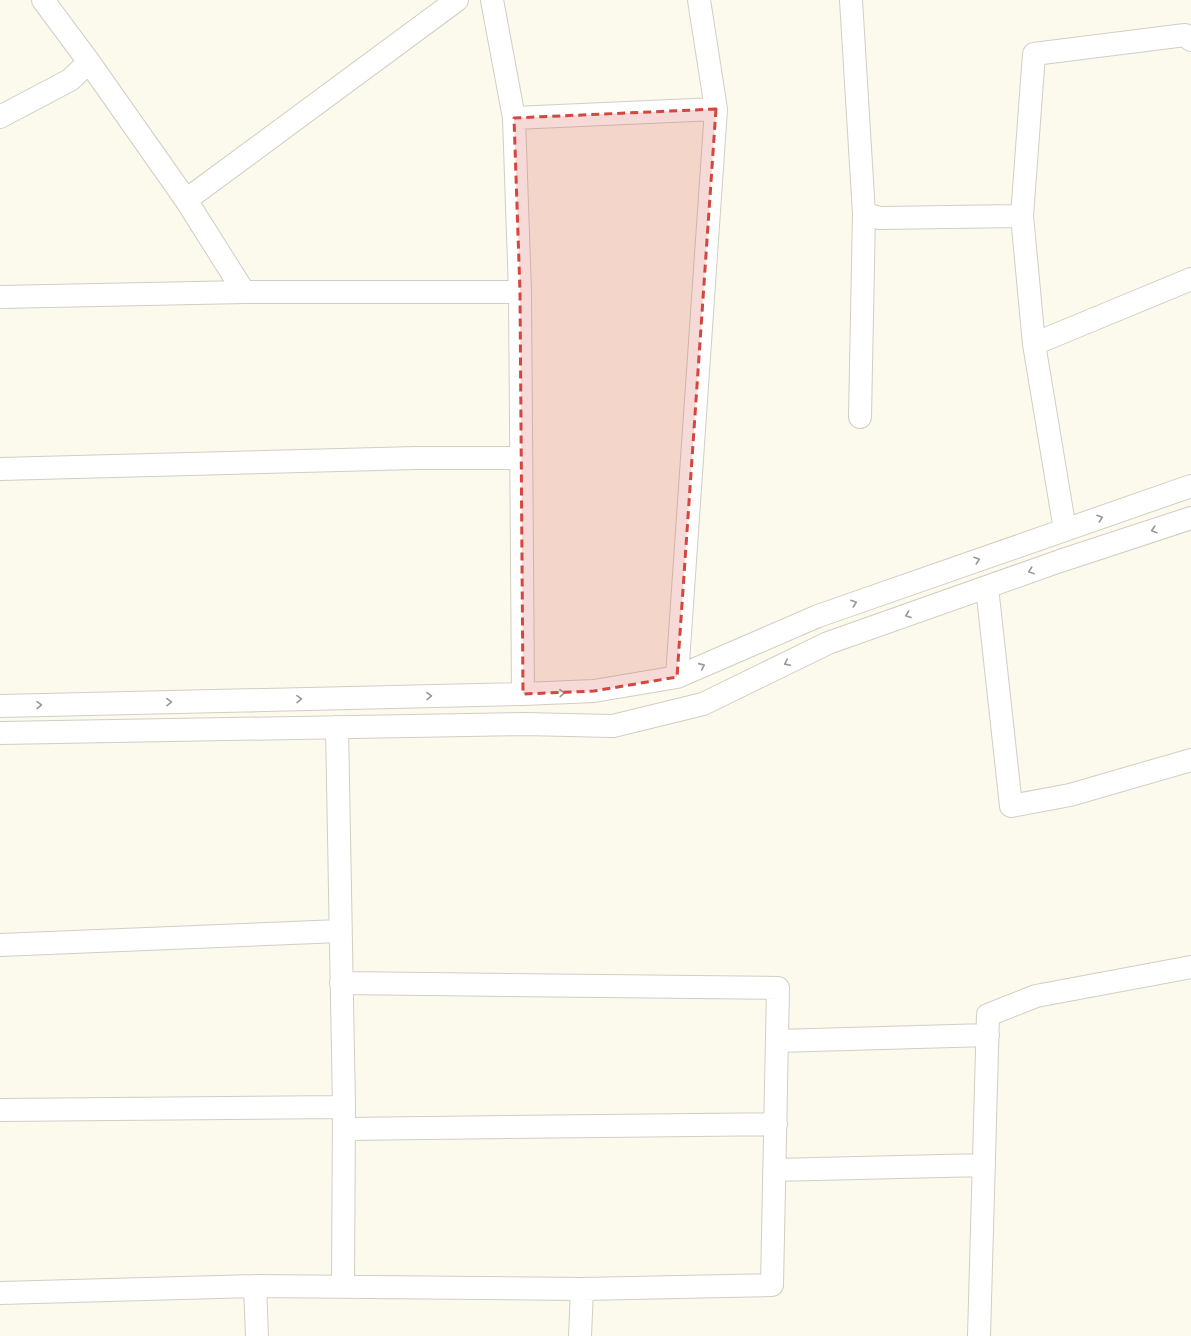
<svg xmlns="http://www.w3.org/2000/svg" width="1191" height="1336" viewBox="0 0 1191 1336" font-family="'Fira Sans Condensed',sans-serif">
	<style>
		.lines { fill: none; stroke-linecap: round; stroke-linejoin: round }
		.minor-casing { stroke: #d1cec3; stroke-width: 24 }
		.minor { stroke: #fff; stroke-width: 22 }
		.oneway { stroke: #989795 }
		.marked { fill: #d4463e; fill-opacity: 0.2; stroke: #d4463e; stroke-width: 3; stroke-dasharray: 8 5; stroke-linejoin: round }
	</style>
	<rect width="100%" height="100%" fill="#fcf9ed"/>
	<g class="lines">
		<!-- minor casing -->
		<g class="minor-casing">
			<path id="minor" d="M43,0L89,62L186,200L244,292H520
				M492,0L514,118L520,292L523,694
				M851,0L864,214L880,218L1022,216L1034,344
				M0,117L70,80L89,62
				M514,118L716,109
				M186,200L457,0
				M1022,216L1034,54L1185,35L1191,40
				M0,297L244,292
				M860,417L864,214
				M0,469L416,458H521
				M1065,530L1034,344L1191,279
				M987,587L1011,806L1070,795L1191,760
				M677,677L716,109L699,0
				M0,706L523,694L594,691L677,677L818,616L1191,486
				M337,727L344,1107L343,1287
				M0,733L525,724L613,726L703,704L828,643L1060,561L1191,518
				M0,945L340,931
				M341,983L778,988L772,1285L582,1289
				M777,1041L988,1035
				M0,1110L344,1107
				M344,1129L776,1124
				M774,1170L984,1165
				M255,1286L257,1336
				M0,1293L255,1286L582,1289L580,1336
				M979,1336L988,1015L1036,996L1191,967"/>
		</g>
		<!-- minor -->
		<use href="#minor" class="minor"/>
	</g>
	<!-- one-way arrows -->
	<defs><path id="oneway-chevron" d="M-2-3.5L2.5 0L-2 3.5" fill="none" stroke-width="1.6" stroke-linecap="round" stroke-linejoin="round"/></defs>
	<g class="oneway">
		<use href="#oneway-chevron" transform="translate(1100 518) rotate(-19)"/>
		<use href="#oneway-chevron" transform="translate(1154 530) rotate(162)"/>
		<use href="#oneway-chevron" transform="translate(977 560) rotate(-19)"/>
		<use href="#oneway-chevron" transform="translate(1031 571) rotate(161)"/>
		<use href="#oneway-chevron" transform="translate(854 603) rotate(-19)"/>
		<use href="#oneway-chevron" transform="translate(908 615) rotate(160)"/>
		<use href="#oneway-chevron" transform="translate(787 663) rotate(154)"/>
		<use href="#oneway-chevron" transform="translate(702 666) rotate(-24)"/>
		<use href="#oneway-chevron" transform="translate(562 693) rotate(-3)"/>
		<use href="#oneway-chevron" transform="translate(429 696) rotate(-1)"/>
		<use href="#oneway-chevron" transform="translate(299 699) rotate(-1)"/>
		<use href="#oneway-chevron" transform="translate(169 702) rotate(-1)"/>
		<use href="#oneway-chevron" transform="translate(39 705) rotate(-1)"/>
	</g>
	<!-- marked area -->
	<path class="marked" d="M716,109L677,677L594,691L523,694L520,292L514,118Z"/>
</svg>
